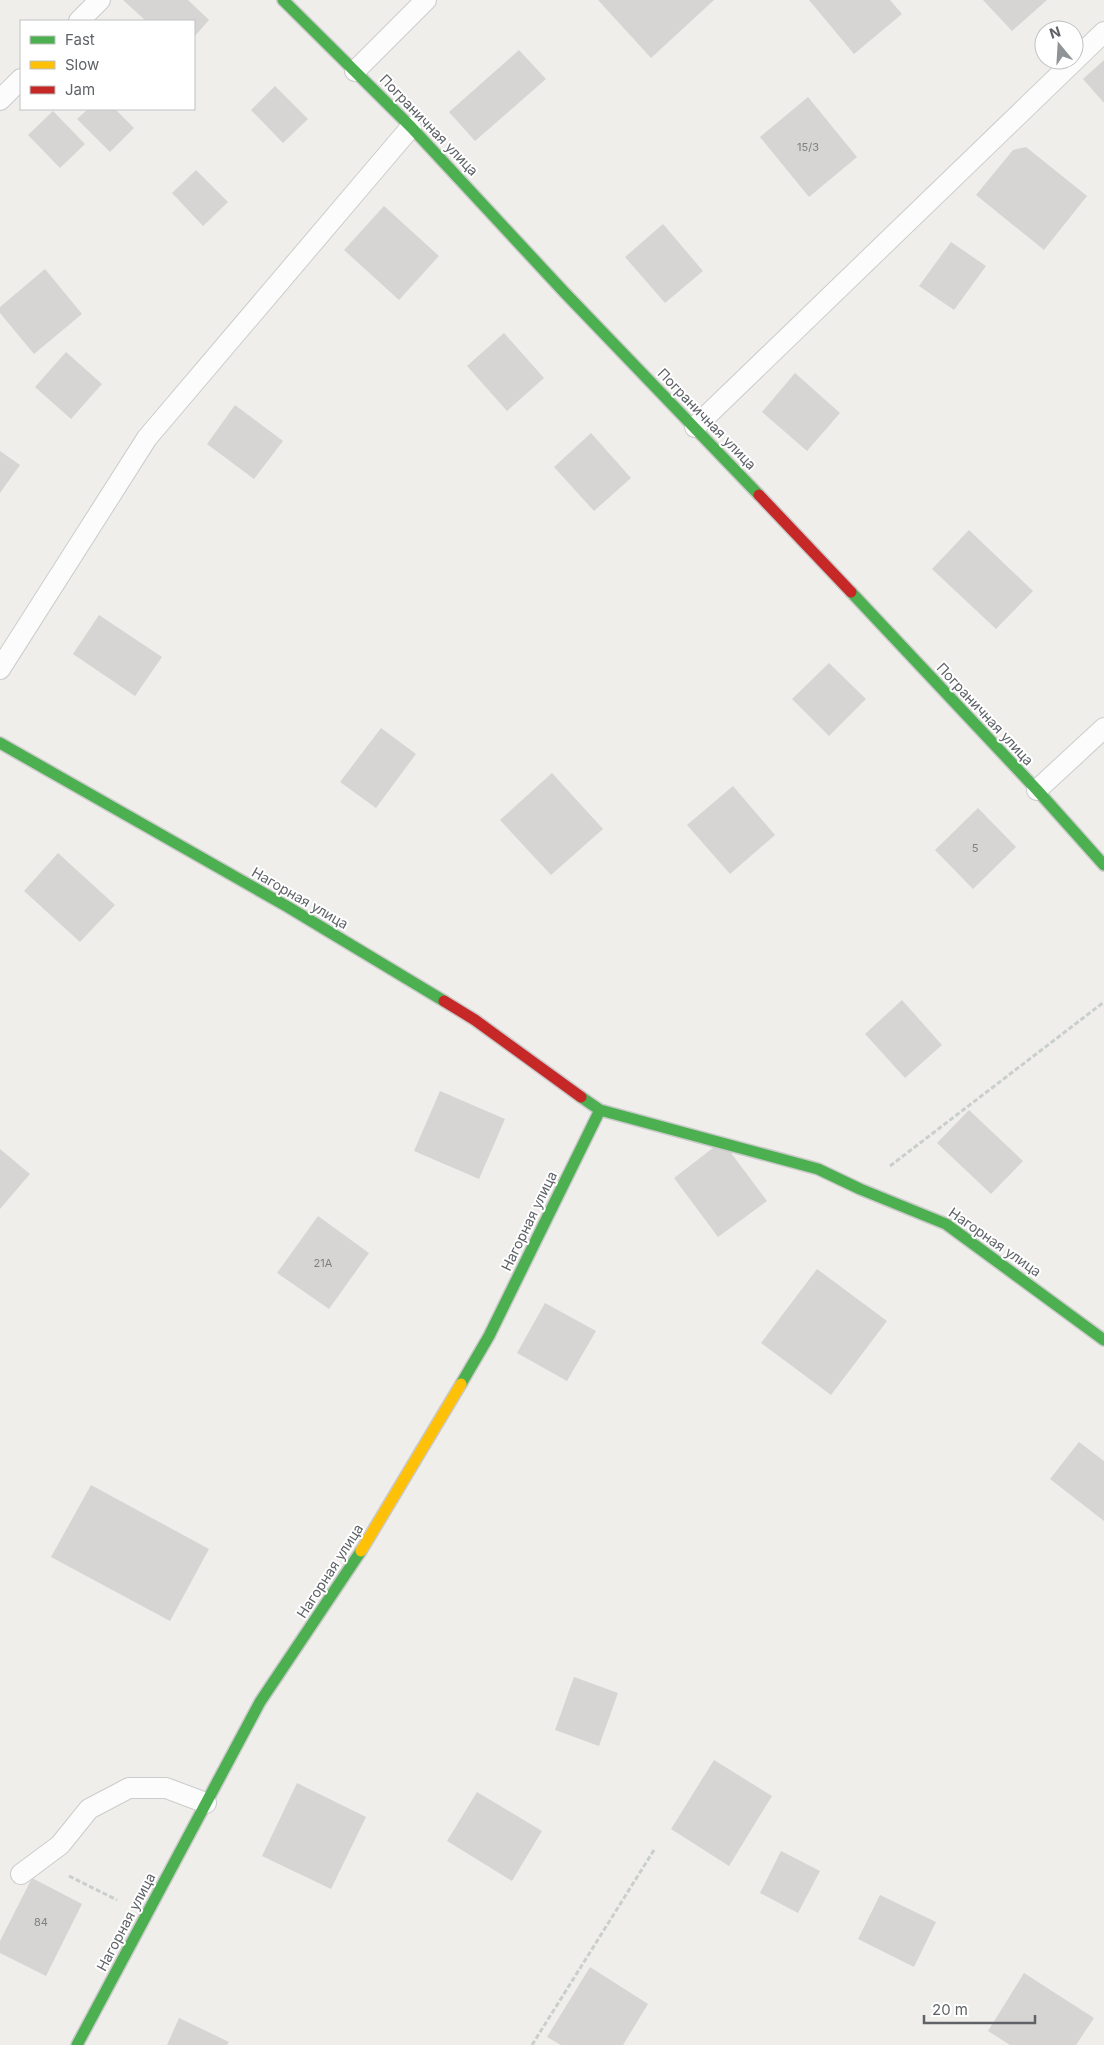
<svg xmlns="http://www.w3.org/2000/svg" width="1104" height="2045" viewBox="0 0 1104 2045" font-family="Inter,sans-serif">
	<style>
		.building { fill: #d6d5d3 }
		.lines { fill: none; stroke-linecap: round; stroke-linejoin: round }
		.lane-casing { stroke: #cbcccc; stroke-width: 22 }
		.fast-casing { stroke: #cacacb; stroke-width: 14 }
		.slow-casing { stroke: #cacacb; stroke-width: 14 }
		.jam-casing { stroke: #cacacb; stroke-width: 14 }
		.path { stroke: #cacfcc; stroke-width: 3; stroke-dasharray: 5 2.5; stroke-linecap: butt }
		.lane { stroke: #fdfcfc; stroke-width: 20 }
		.fast { stroke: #4caf50; stroke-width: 11 }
		.slow { stroke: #ffc107; stroke-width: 11 }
		.jam { stroke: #c62828; stroke-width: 11 }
		.labels { text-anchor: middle; stroke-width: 4; stroke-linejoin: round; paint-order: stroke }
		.number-label { font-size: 11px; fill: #7e8184 }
		.street-label { font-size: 14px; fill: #5f6368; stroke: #fff }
	</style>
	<rect width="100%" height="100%" fill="#efeeea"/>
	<!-- building -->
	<path class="building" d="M123,0H188L209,20L194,37V21H146Z
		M598,0H714L651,58Z
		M809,0H890L902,14L854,54Z
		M983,0H1047L1012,31Z
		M519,50L546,79L475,141L449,112Z
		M1104,60V103L1083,79Z
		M275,86L308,119L283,143L251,110Z
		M808,97L857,157L809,197L760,137Z
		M88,109H115L134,128L110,152L77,119Z
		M53,111L85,144L60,168L28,135Z
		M1026,147L1087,196L1044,250L976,195L1013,150Z
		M196,170L228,202L203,226L172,193Z
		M384,206L439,256L399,300L344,250Z
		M663,224L703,271L665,303L625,257Z
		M951,242L986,266L954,310L919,286Z
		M45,269L82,314L34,354L0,313V307Z
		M504,333L544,378L507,411L467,366Z
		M66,352L102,384L71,419L35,387Z
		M795,373L840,413L807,451L762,412Z
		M235,405L283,441L254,479L207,444Z
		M591,433L631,478L594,511L554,467Z
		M0,451L20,465L0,493Z
		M969,530L1033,591L996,629L932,569Z
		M99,615L162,657L135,696L73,654Z
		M829,663L866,699L829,736L792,699Z
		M381,728L416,754L376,808L340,782Z
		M552,773L603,829L551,875L500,820Z
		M733,786L775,835L730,874L687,825Z
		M978,808L1016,847L973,889L935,850Z
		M58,853L115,905L80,942L24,891Z
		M902,1000L942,1045L905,1078L865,1034Z
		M440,1091L505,1119L479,1179L414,1151Z
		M969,1110L1023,1161L991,1194L937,1143Z
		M722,1141L767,1201L718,1237L674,1178Z
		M0,1149L30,1174L0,1209Z
		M318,1216L369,1253L329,1309L277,1273Z
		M817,1269L887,1321L831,1395L761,1343Z
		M545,1303L596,1331L567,1381L517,1353Z
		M1079,1442L1104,1461V1521L1050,1479Z
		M91,1485L209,1549L170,1621L51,1557Z
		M574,1677L618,1693L599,1746L555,1730Z
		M714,1760L772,1796L729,1866L671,1829Z
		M297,1783L366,1817L331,1889L262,1856Z
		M477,1792L542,1831L512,1881L447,1841Z
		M781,1851L820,1871L798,1913L760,1893Z
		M32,1878L82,1904L46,1976L0,1953V1941Z
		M880,1895L936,1922L914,1967L858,1939Z
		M590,1967L648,2004L623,2045H561L547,2037Z
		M1024,1973L1094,2018L1076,2045H1010L988,2031Z
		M179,2018L229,2042L227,2045H167Z"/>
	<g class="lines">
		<!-- lane casing -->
		<g class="lane-casing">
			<path id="lane" d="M79,21L100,0
				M355,71L426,0
				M0,100L21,79
				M695,427L1104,32
				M0,669L147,438L411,127
				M1037,790L1104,728
				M21,1874L60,1845L89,1809L129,1788H166L206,1803"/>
		</g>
		<!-- fast casing -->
		<g class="fast-casing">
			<path id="fast" d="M283,0L411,127L565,293L759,495
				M851,592L1037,790L1104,865
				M0,743L288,907L444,1001
				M581,1097L600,1110L818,1169L860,1189L946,1224L1104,1340
				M461,1384L489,1336L600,1110
				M77,2045L260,1702L361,1551"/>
		</g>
		<!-- slow casing -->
		<g class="slow-casing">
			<path id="slow" d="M361,1551L461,1384"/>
		</g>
		<!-- jam casing -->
		<g class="jam-casing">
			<path id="jam" d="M759,495L851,592
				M444,1001L475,1020L581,1097"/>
		</g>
		<!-- path -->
		<path class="path" d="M890,1166L1104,1002
			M69,1876L117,1900
			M532,2045L654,1850"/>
		<!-- lane -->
		<use href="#lane" class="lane"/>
		<!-- fast -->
		<use href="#fast" class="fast"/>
		<!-- slow -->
		<use href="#slow" class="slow"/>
		<!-- jam -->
		<use href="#jam" class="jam"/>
	</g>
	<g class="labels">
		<!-- number labels -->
		<g class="number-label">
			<text x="808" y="151">15/3</text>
			<text x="975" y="852">5</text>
			<text x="323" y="1267">21А</text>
			<text x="41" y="1926">84</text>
		</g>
		<!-- street labels -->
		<g class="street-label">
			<text transform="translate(429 125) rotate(46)" y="5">Пограничная улица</text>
			<text transform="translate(707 419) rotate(46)" y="5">Пограничная улица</text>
			<text transform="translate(985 714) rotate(47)" y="5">Пограничная улица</text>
			<text transform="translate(300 898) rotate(30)" y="5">Нагорная улица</text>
			<text transform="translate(529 1221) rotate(-64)" y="5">Нагорная улица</text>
			<text transform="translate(995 1242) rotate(35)" y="5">Нагорная улица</text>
			<text transform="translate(330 1571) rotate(-57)" y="5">Нагорная улица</text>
			<text transform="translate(126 1922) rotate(-62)" y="5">Нагорная улица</text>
		</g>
	</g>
	<!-- legend -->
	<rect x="20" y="20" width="175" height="90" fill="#ffffff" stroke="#bfc1c3"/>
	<rect x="30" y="36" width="25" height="8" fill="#4caf50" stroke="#bfc1c3"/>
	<text x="65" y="45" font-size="15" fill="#5f6368">Fast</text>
	<rect x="30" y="61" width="25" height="8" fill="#ffc107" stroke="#bfc1c3"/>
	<text x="65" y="70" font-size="15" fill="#5f6368">Slow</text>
	<rect x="30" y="86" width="25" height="8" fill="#c62828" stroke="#bfc1c3"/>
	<text x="65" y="95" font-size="15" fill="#5f6368">Jam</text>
	<!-- north arrow -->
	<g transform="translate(1059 45) rotate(342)"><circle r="24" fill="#ffffff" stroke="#bfc1c3"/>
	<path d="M0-4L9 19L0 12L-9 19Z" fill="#919496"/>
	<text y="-8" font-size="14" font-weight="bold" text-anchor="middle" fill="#5f6368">N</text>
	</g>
	<!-- scale -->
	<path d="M924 2015v8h111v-8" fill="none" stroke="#5f6368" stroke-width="2.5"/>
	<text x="932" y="2015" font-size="15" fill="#5f6368" stroke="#ffffff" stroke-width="4" paint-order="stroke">20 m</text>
</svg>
